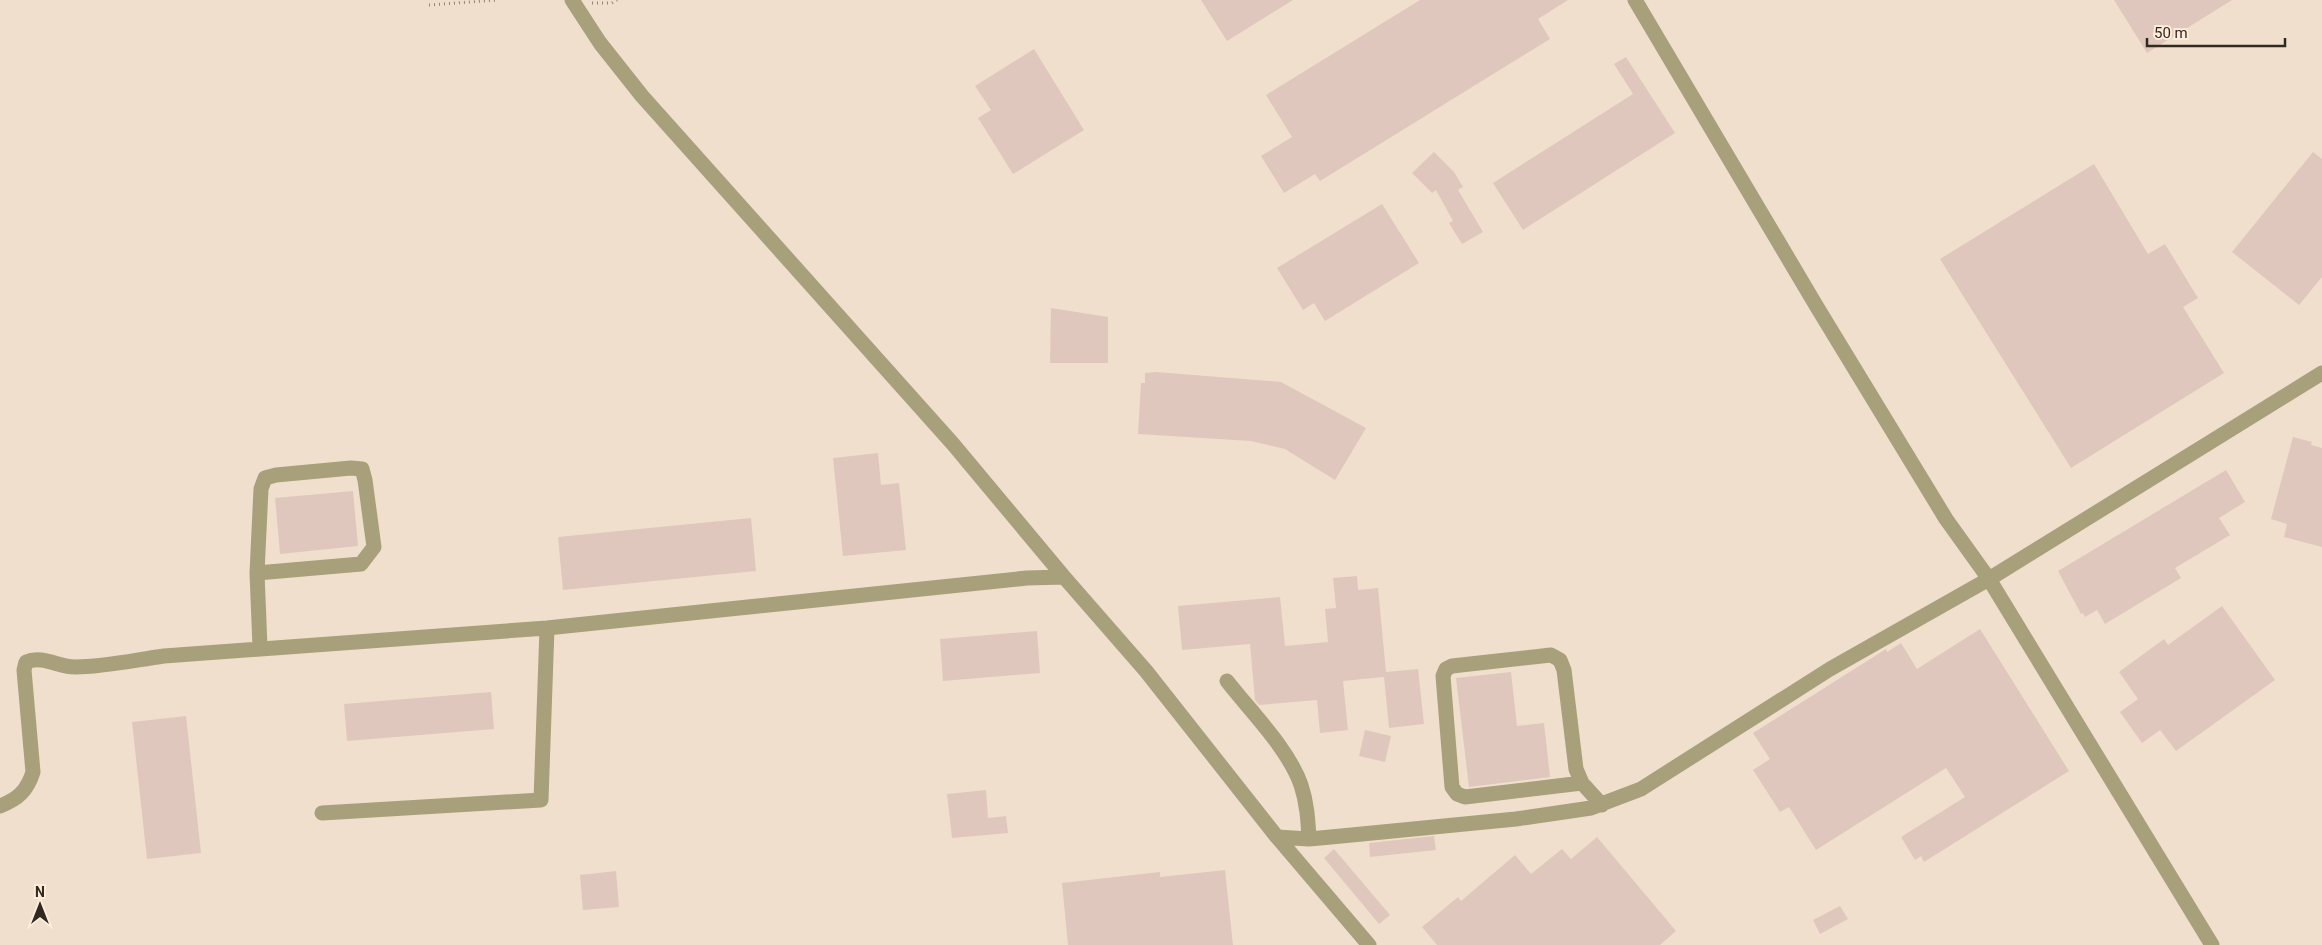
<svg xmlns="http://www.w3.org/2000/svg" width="2322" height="945" viewBox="0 0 2322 945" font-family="Roboto,sans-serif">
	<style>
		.building { fill: #e0c7bd }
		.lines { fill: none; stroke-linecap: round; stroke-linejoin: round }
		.path { stroke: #908477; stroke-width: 3; stroke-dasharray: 1 4; stroke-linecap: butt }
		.minor { stroke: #a7a07a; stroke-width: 15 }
	</style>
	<rect width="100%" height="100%" fill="#f0dfcc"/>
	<!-- building -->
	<path class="building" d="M1201,0H1293L1227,41Z
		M1420,0H1568L1538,19L1550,39L1320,181L1315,174L1284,193L1261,156L1292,137L1266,95Z
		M2114,0H2232L2147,53Z
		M1034,49L1084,130L1013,174L978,118L991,110L975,86Z
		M1626,57L1675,133L1523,230L1493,183L1633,94L1614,64Z
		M1434,152L1454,172L1463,187L1458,190L1483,232L1462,244L1449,223L1453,221L1436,190L1432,193L1412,173Z
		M2313,152L2322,159V277L2299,305L2232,252Z
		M2094,164L2148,254L2165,244L2198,298L2183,307L2224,373L2071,468L1940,259Z
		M1382,204L1419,263L1325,321L1314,303L1303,310L1277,268Z
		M1051,308L1108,317V363H1050Z
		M1156,372L1281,382L1366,428L1335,480L1285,449L1251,441L1138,434L1141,383H1145V373Z
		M2293,437L2312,442L2311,445L2322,448V547L2284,537L2287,524L2271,519Z
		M878,453L881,485L899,483L906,550L843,556L833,458Z
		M2226,470L2245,502L2219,518L2230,535L2175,568L2181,578L2105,624L2097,610L2085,617L2083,613L2081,614L2058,571Z
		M353,491L358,546L280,554L275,498Z
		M751,518L756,571L563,590L558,537Z
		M1357,576L1358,590L1378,588L1386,672L1418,669L1424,724L1389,728L1384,677L1343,681L1348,730L1320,733L1317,700L1259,705L1255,700L1250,644L1182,650L1178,606L1280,597L1285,646L1328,642L1325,609L1336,608L1333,578Z
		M2222,606L2275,680L2176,751L2160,730L2142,743L2120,712L2138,699L2119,672L2164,639L2168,645Z
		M1980,629L2069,771L1924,862L1921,856L1915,860L1901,837L1965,797L1946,768L1816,850L1789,807L1780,812L1753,770L1770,759L1753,733L1886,649L1887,652L1901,643L1917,669Z
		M1037,631L1040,673L943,681L940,639Z
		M1511,672L1517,726L1544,723L1550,777L1469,787L1456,678Z
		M491,692L494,729L347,741L344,704Z
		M186,716L201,853L147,859L132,722Z
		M1365,730L1391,736L1385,762L1359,756Z
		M986,790L988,818L1006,816L1008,833L952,838L947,794Z
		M1434,836L1436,850L1370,857L1369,843Z
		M1597,837L1676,931L1660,945H1437L1422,927L1458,897L1461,901L1515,855L1531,874L1562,849L1571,859Z
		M1334,849L1390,915L1379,924L1324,858Z
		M1225,870L1233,945H1068L1062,883L1160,872V877Z
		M616,871L619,907L583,910L580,875Z
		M1840,906L1848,919L1820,934L1813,920Z"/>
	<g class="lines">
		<!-- path -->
		<path class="path" d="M592,3H612L617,0
			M429,5L497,0"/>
		<!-- minor -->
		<path class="minor" d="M572,0L600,43L642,96L953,444L1064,577L1146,671L1277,837L1369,945
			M1635,0L1817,307L1946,519L1989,579L2212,945
			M257,573L361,564L374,547L365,480L362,469L351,468L276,475L265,478L261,489L257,573L260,647
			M1227,681C1251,712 1288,748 1301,785C1307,803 1308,820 1309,839
			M1582,783L1465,797L1457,794L1452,787L1443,676L1446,669L1452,666L1551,655L1560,660L1564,670L1576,769L1582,783L1602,805
			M0,806C18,799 27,791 33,772L24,670L26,662C42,655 59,667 75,667C105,667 135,660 164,656L547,628L1027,578L1064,577
			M322,813L541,800L547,628
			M1277,837L1309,839L1331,837L1516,819L1591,808L1641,789L1830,669L1989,579L2322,373"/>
	</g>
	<!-- north arrow -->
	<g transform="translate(40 905)" stroke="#fdecd9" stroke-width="4" paint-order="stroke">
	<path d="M0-4L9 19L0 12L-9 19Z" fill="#302922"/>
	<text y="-8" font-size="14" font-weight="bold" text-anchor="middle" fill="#302922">N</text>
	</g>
	<!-- scale -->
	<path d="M2147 38v8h138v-8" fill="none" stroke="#302922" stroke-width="2.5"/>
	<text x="2154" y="38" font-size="15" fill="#302922" stroke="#fdecd9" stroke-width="4" paint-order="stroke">50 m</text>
</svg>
